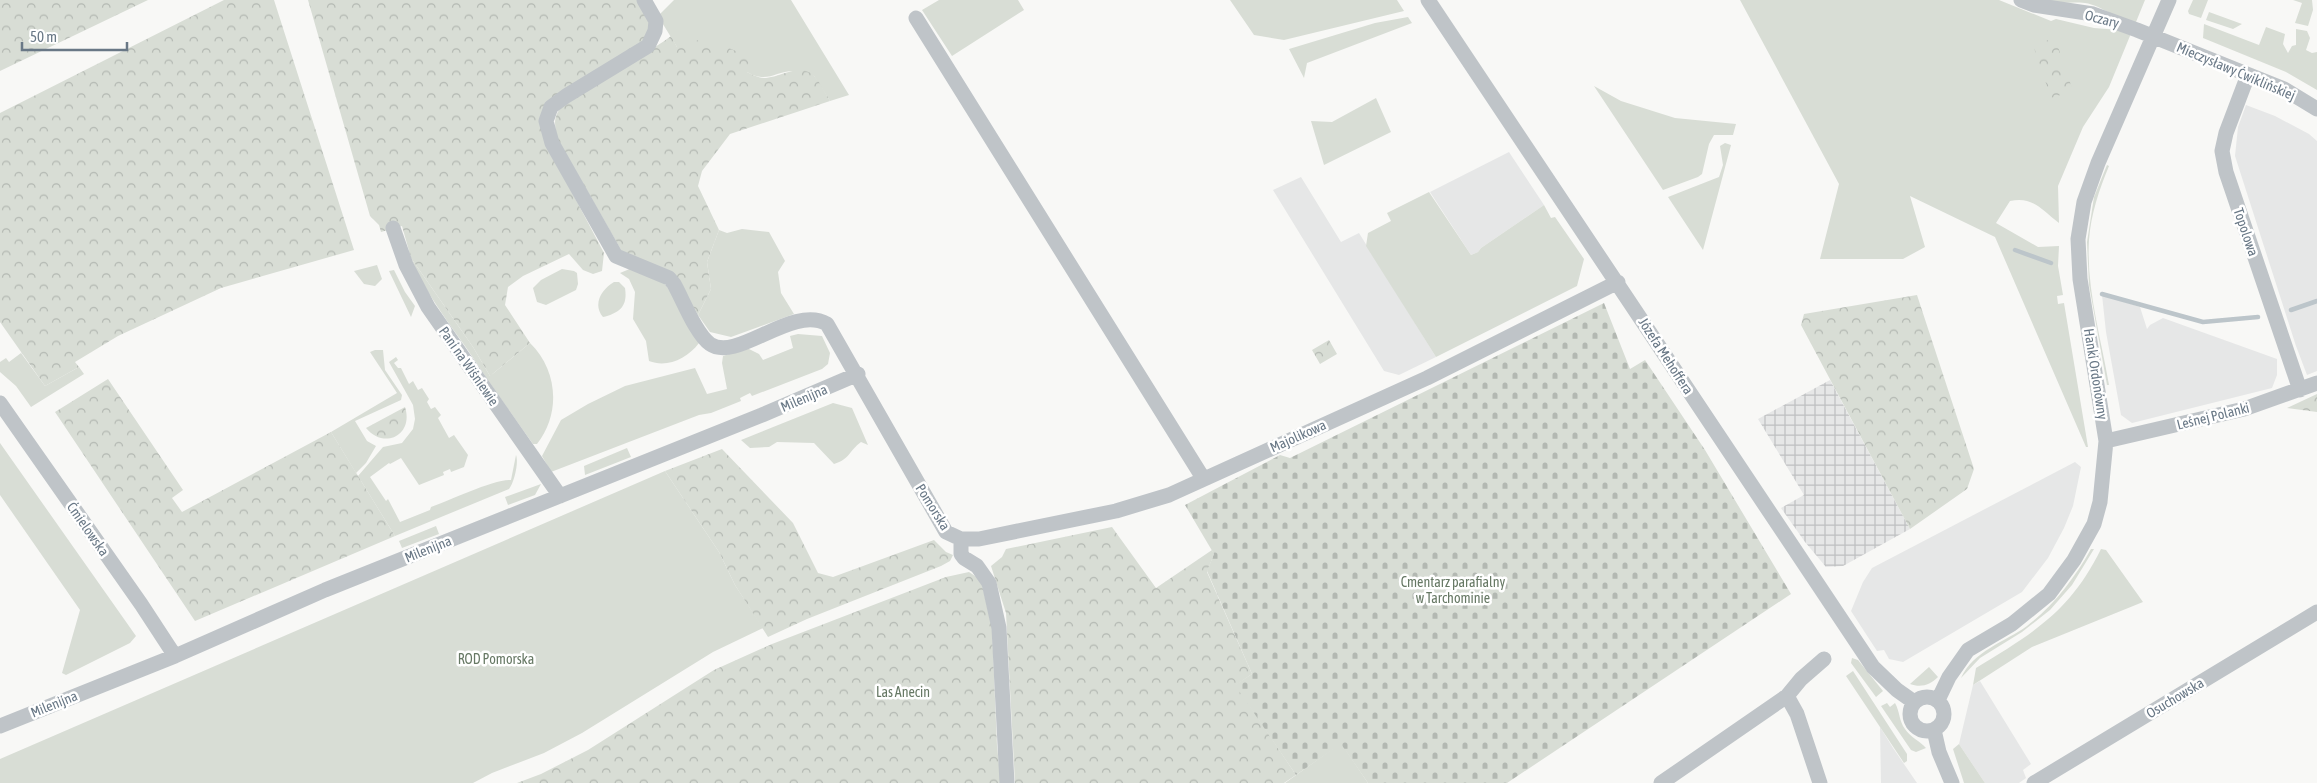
<svg xmlns="http://www.w3.org/2000/svg" width="2317" height="783" viewBox="0 0 2317 783" font-family="'Asap Condensed',sans-serif">
	<style>
		.built { fill: #e6e7e7 }
		.industrial { fill: url(#industrial-grid) }
		.green { fill: #d8ddd5 }
		.forest { fill: url(#forest-crowns) }
		.cemetery { fill: url(#cemetery-stones) }
		.lines { fill: none; stroke-linecap: round; stroke-linejoin: round }
		.stream { stroke: #bcc5ca; stroke-width: 4.5 }
		.minor { stroke: #bfc4c8; stroke-width: 15 }
		.labels { text-anchor: middle; stroke-width: 5; stroke-linejoin: round; paint-order: stroke }
		.street-label { font-size: 14px; fill: #697886; stroke: #fff }
		.park-label { font-size: 14px; fill: #667864; stroke: #fff }
	</style>
	<defs>
		<pattern id="industrial-grid" width="8" height="8" patternUnits="userSpaceOnUse" patternTransform="scale(1.25)"><rect width="8" height="8" fill="#e6e7e7"/><path d="M0 4h8M4 0v8" fill="none" stroke="#bec0c1"/></pattern>
		<pattern id="forest-crowns" width="20" height="18" patternUnits="userSpaceOnUse" patternTransform="scale(1.25)"><rect width="20" height="18" fill="#d8ddd5"/><path d="M2 6a3 3 0 1 1 6 0M12 15a3 3 0 1 1 6 0" fill="none" stroke="#b3b8b2"/></pattern>
		<pattern id="cemetery-stones" width="16" height="16" patternUnits="userSpaceOnUse" patternTransform="scale(1.25)"><rect width="16" height="16" fill="#d8ddd5"/><path d="M2 7V4a2 2 0 0 1 4 0v3zM10 15v-3a2 2 0 0 1 4 0v3z" fill="#b3b8b2"/></pattern>
	</defs>
	<rect width="100%" height="100%" fill="#f8f8f6"/>
	<!-- built -->
	<path class="built" d="M2246,105L2275,116L2309,134L2317,141V371L2307,375L2296,346L2235,156L2238,127Z
		M1509,152L1544,205L1481,248L1478,252L1471,255L1430,192Z
		M1301,177L1341,242L1359,233L1436,357L1399,375L1384,371L1273,190Z
		M2102,295L2140,307L2147,329L2150,325L2163,318L2277,359V375L2272,388L2132,423L2121,415L2106,332Z
		M2075,462L2081,467L2073,506L2064,528L2048,558L2022,592L1903,662L1889,659L1884,650L1877,651L1851,611L1863,582L1872,568Z
		M1980,681L2031,764L2023,770L2026,778L2019,783H1985L1959,744L1973,685Z
		M1880,727L1893,748L1917,783H1881Z"/>
	<!-- industrial -->
	<path class="industrial" d="M1830,380L1910,529L1843,566L1826,567L1805,542L1781,508L1804,495L1758,419Z"/>
	<!-- green -->
	<path class="green" d="M674,0H791L849,95L830,101L814,76C808,74 800,71 794,71C774,71 768,84 747,72L677,47L658,16Z
		M939,0H1018L1024,10L952,56L922,10Z
		M1230,0H1397L1404,11L1284,40L1254,35Z
		M1740,0H1999L2051,21L2056,19L2094,28L2132,31L2109,87L2083,127L2058,186L2059,223C2042,210 2033,196 2010,201L1996,223L2038,247L2059,246L2058,266L2063,295L2057,296L2058,304L2064,303L2088,447H2086L1995,237L1910,196L1925,247L1903,259H1820L1839,184Z
		M2031,0H2145L2136,22C2120,23 2102,5 2085,3C2067,1 2049,6 2031,0Z
		M2193,0H2208L2201,18L2189,14L2188,11Z
		M2293,0H2312L2313,10L2308,26L2295,23L2302,3Z
		M2209,12L2242,24L2233,29L2206,20Z
		M1408,17L1412,23L1307,63L1304,78L1289,49L1375,23Z
		M2204,24L2259,45L2266,27L2285,34L2283,44L2288,53L2292,46L2296,45V29L2307,31L2310,38L2306,50L2312,53L2317,52V90L2286,72L2203,38Z
		M1594,86L1621,101L1675,118L1736,124L1733,135H1714L1709,144L1702,174L1698,177L1663,190Z
		M1376,98L1391,132L1324,165L1311,121L1332,122Z
		M1725,143L1731,145L1703,250L1668,197L1719,177L1723,165L1720,146Z
		M2107,165L2109,166C2099,190 2091,214 2089,240C2086,288 2101,338 2109,385H2107L2089,285L2087,242L2094,197Z
		M1429,192L1471,255L1478,252L1481,248L1544,205L1551,218L1555,217L1584,259L1577,286L1436,357L1366,246L1368,233L1391,221L1387,213Z
		M742,229L769,232L785,261L778,272L781,293L794,314L731,337L710,332L698,315L711,289L707,262L719,230L727,233Z
		M411,258L473,347L490,376L530,343C558,370 561,414 537,444H533C510,412 487,379 465,346C445,318 424,290 411,258Z
		M377,265L382,279L375,286L364,284L354,271Z
		M632,268L663,282L670,291L699,343C687,359 667,368 649,361L646,341L633,319L635,292L629,279L620,273Z
		M562,269L574,271L577,273L578,284L576,290L546,305L537,302L533,288L541,280Z
		M394,270L405,292L415,306L411,317L389,271Z
		M614,282H619L625,288C628,307 619,313 603,317C592,304 602,289 614,282Z
		M798,334L822,336L830,353L828,364L822,369L752,396L750,393L740,398L741,401L711,413L699,415L551,472L542,456L561,420L588,404L625,386L695,368L707,394L727,389L722,363L723,356L747,348L759,354L763,360L793,348L790,336Z
		M375,350H383L385,370L402,395L401,400L355,421L367,441L376,446L366,463L356,473L331,432L397,393L370,352Z
		M21,353L45,386L79,367L84,374L31,407L16,386L0,372V362L6,358L9,362Z
		M396,357L398,360L394,363L398,368H401L409,384L413,381L418,390L422,388L429,399L427,402L431,409L435,407L441,415L438,418L449,438L454,435L468,455L464,467L451,472L450,469L443,472L444,475L419,485L401,458L390,464L389,463L370,477L386,501L388,499L400,522L430,510L431,507C448,501 496,478 511,480L516,455C519,463 514,483 509,489L395,536L358,476L383,447L402,443L413,429L415,419L413,405L389,362Z
		M833,403L852,408L868,445L861,442C849,451 850,459 834,464L814,443L777,442L769,447L750,448L741,440Z
		M0,443L136,636L130,643L66,675L62,673L80,610L0,495Z
		M627,448L631,457L585,475L584,466Z
		M665,471L719,552L735,585L763,628L713,652L582,733L544,753L492,773L473,783H0V759Z
		M541,484L535,495L508,505L505,497Z
		M436,526L439,534L402,548L399,541Z
		M2091,549H2094L2072,585L2050,610L2022,632L1980,658L1961,678C1973,651 2005,642 2027,626C2054,605 2074,579 2091,549Z
		M2101,549L2106,550L2143,602L2032,647L1973,685L1976,668C2033,633 2070,612 2101,549Z
		M1852,658L1858,660L1883,691L1876,697L1851,663Z
		M1929,667L1938,677C1930,685 1921,688 1910,684Z
		M1853,671L1907,754V761L1904,763L1846,676Z
		M1887,703L1890,707L1895,703C1900,712 1899,721 1905,729C1910,737 1920,741 1926,748L1916,752L1911,750L1881,706Z
		M1341,743L1368,783H1285Z
		M1959,744L1985,783H1964L1953,749Z"/>
	<!-- forest -->
	<path class="forest" d="M0,0H148L0,71Z
		M224,0H274L354,250L221,288L118,336L75,362L79,367L45,386L0,322V113Z
		M308,0H637L651,20L648,40L562,91L547,145L604,253L602,271L593,274L583,270L569,254L523,276L508,287L505,305L530,343L490,376L473,347L411,258L402,226L381,232L379,225L370,216Z
		M671,36L677,47L705,38L750,57L747,72C753,75 758,78 766,78C781,77 802,62 815,77C821,84 825,93 830,101L730,134L702,171L698,186L719,230L707,262L711,289L698,315L675,277L624,255L558,140C556,131 553,122 557,114C564,97 650,53 671,36Z
		M2055,38L2073,91L2051,98L2033,45Z
		M1917,295L1974,469L1967,489L1910,529L1801,325L1804,314Z
		M1329,340L1337,354L1320,364L1312,350Z
		M108,379L183,490L172,498L182,512L331,432L395,536L195,621L55,412Z
		M2317,394V412L2287,408Z
		M405,407C414,435 384,450 366,428Z
		M722,449L793,523L818,573L833,577L934,540L946,552L953,555L950,561L941,566L807,619L768,637L735,585L719,552L665,471Z
		M1112,527L1156,588L1212,550L1214,554L1207,572L1252,674L1236,685L1296,775L1284,783H1015L1006,613L991,566L1002,557L1006,549Z
		M969,572L981,580L992,628L997,746L1001,783H517L541,774L588,750L714,670L772,644L946,577Z"/>
	<!-- cemetery -->
	<path class="cemetery" d="M1604,303L1630,369L1645,360L1705,450L1791,594L1507,783H1368L1341,744L1296,775L1235,685L1252,674L1207,571L1214,554L1185,505L1280,455L1290,458Z"/>
	<g class="lines">
		<!-- stream -->
		<path class="stream" d="M2015,250L2051,263
			M2102,294L2203,322L2258,317
			M2291,310L2317,301"/>
		<!-- minor -->
		<path class="minor" d="M644,0L656,21L655,31L648,46L566,96L551,107L546,121L552,143L616,256L669,278L674,284C683,300 696,334 710,344C737,363 792,304 827,324L946,532L961,539H979L1116,511L1169,495L1427,378L1618,282
			M1428,0L1873,667L1897,690L1914,702
			M2021,0L2034,5L2093,14L2137,30L2284,89L2317,109
			M916,18L1203,478
			M2248,75L2226,133L2222,151L2226,172L2300,390
			M393,228L406,265L428,307L560,496
			M0,403L141,604L175,656
			M2106,441L2244,409L2317,383
			M961,539V554L964,558L977,566L989,583L999,628L1007,783
			M1787,696L1797,714L1820,783
			M1910 714a17 17 0 1 1 34 0a17 17 0 1 1-34 0Z
			M1938,700L1949,677L1968,650L2012,624L2049,594L2074,560L2094,524L2100,502L2106,441L2080,279L2078,239L2084,202L2098,163L2169,0
			M0,726L175,656L325,590L762,415L858,374
			M1934,730L1939,752L1952,783
			M1661,783L1787,696L1801,679L1824,659
			M2034,783L2317,612"/>
	</g>
	<g class="labels">
		<!-- street labels -->
		<g class="street-label">
			<text transform="translate(2102 19) rotate(15)" y="5">Oczary</text>
			<text transform="translate(2236 71) rotate(23)" y="5">Mieczysławy Ćwiklińskiej</text>
			<text transform="translate(2246 232) rotate(71)" y="5">Topolowa</text>
			<text transform="translate(1666 356) rotate(57)" y="5">Józefa Mehoffera</text>
			<text transform="translate(469 366) rotate(55)" y="5">Pani na Wiśniewie</text>
			<text transform="translate(2096 374) rotate(81)" y="5">Hanki Ordonówny</text>
			<text transform="translate(804 398) rotate(-23)" y="5">Milenijna</text>
			<text transform="translate(2213 416) rotate(-14)" y="5">Leśnej Polanki</text>
			<text transform="translate(1298 436) rotate(-24)" y="5">Majolikowa</text>
			<text transform="translate(933 507) rotate(58)" y="5">Pomorska</text>
			<text transform="translate(88 529) rotate(55)" y="5">Ćmielowska</text>
			<text transform="translate(428 549) rotate(-22)" y="5">Milenijna</text>
			<text transform="translate(2175 698) rotate(-31)" y="5">Osuchowska</text>
			<text transform="translate(54 704) rotate(-22)" y="5">Milenijna</text>
		</g>
		<!-- park labels -->
		<g class="park-label">
			<text x="1453" y="587">Cmentarz parafialny<tspan x="1453" dy="16">w Tarchominie</tspan></text>
			<text x="496" y="664">ROD Pomorska</text>
			<text x="903" y="697">Las Anecin</text>
		</g>
	</g>
	<!-- scale -->
	<path d="M22 42v8h105v-8" fill="none" stroke="#697886" stroke-width="2.5"/>
	<text x="30" y="42" font-size="15" fill="#697886" stroke="#ffffff" stroke-width="4" paint-order="stroke">50 m</text>
</svg>
